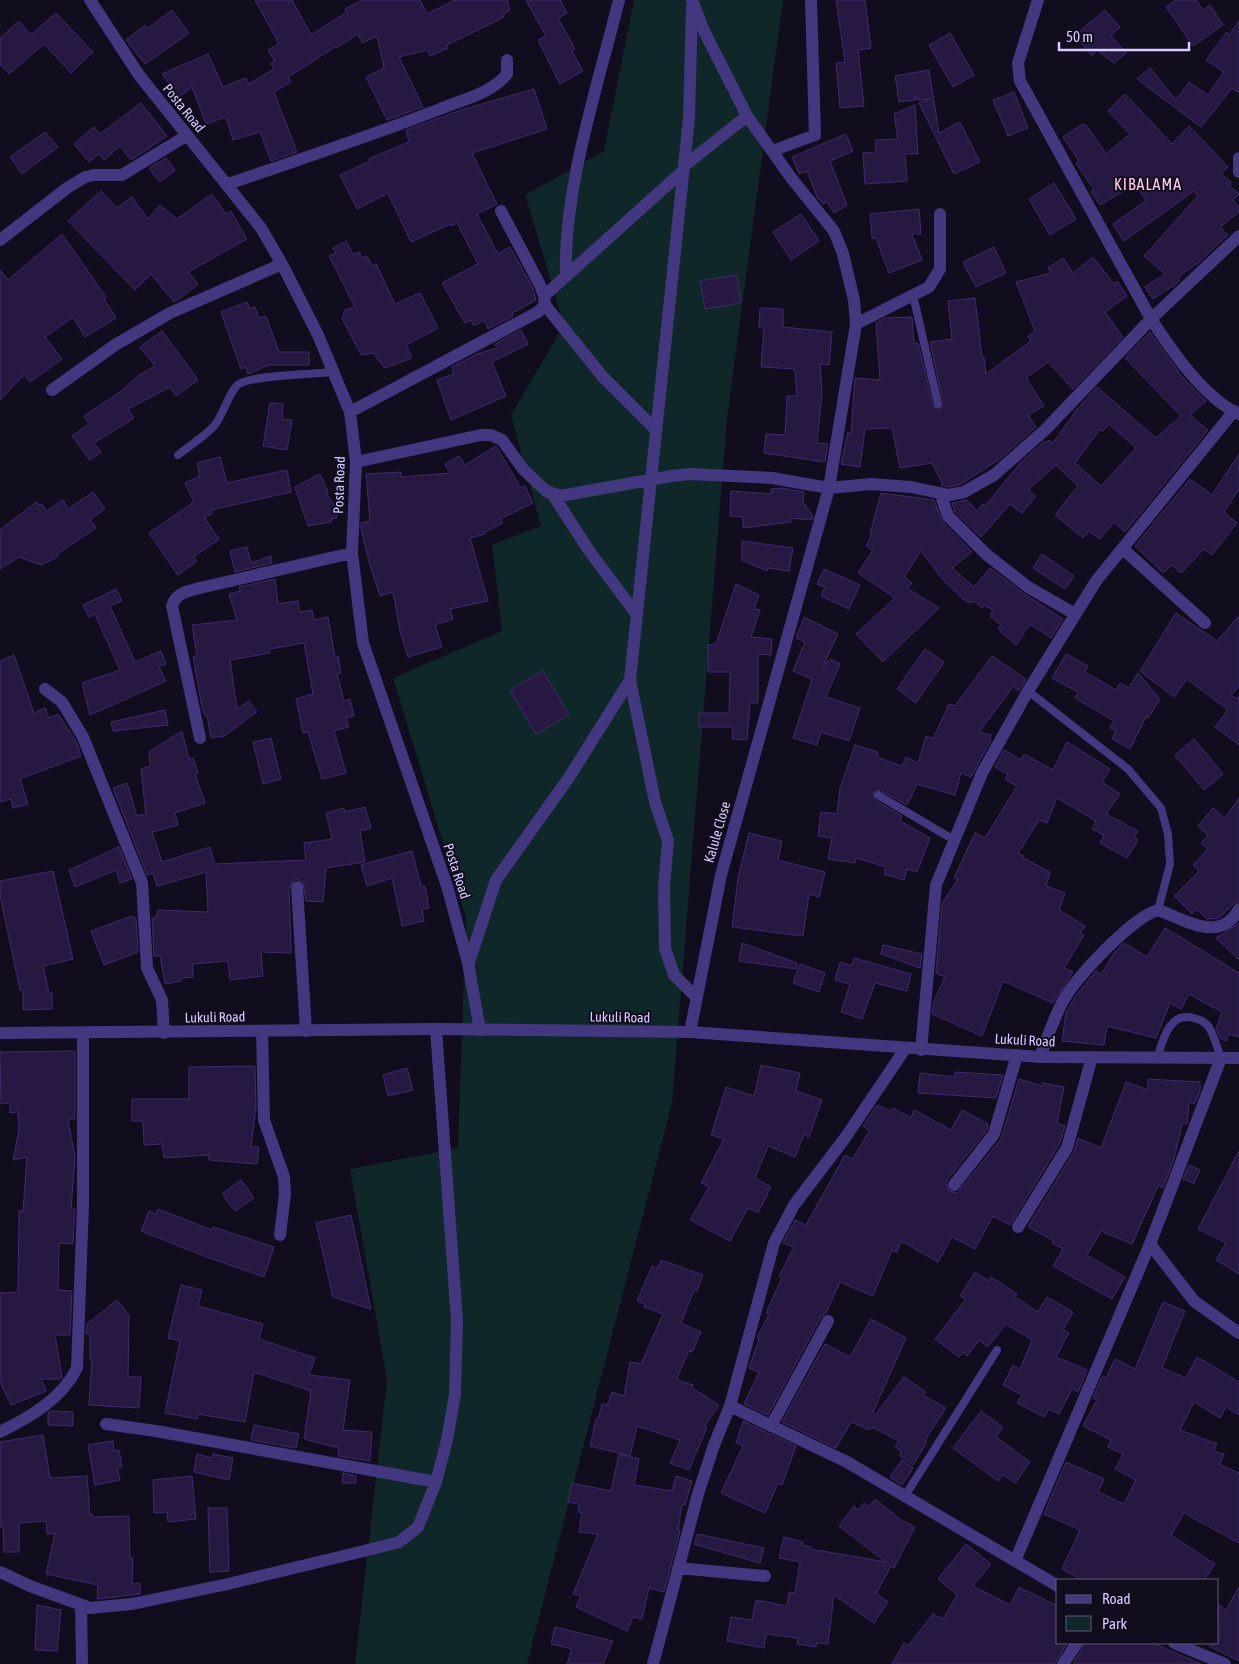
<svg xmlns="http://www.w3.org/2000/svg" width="1239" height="1664" viewBox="0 0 1239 1664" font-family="'Asap Condensed',sans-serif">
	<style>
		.green { fill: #0f2729 }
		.building { fill: #261840; stroke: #402a6d; fill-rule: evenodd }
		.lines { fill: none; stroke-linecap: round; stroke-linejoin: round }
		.service { stroke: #43377f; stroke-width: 8 }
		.minor { stroke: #43377f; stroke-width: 12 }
		.tertiary { stroke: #43377f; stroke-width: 12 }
		.labels { text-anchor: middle; stroke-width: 4; stroke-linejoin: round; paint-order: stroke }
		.street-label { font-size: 14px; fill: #d8cbff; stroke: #120c1f }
		.quarter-label { font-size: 16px; letter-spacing: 1px; fill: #ffcde6; stroke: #120c1f }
	</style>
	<rect width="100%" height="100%" fill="#120c1f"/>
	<!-- green -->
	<path class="green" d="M634,0H783L727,419L672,1103L527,1664H355L387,1380L350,1169L458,1148L466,918L393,678L502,631L492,545L541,526L511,415L564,325L525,195L604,151Z"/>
	<!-- building -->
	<path class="building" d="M255,0H292L311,35L347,12L345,9L362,0H420L427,14L455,0H507L510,10L502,15L504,17L447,45L448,48L430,56L427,50L399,57L423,107L387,120L366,77L384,68L377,36L362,43L358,34L336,48L335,47L288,77L291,82L274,92L297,152L271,161L260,132L233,140L226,117L206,124L192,87L179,97L162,74L208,54L223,87L246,78L249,84L274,69L271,63L275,61L268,50L279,44Z
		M526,0H560L567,13L558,18L575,49L572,51L583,71L560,84L538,40L546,36Z
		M836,0H865L871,48L858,50L864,106L840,108L836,63L845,62Z
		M1176,0H1196L1203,10L1210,5L1223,25L1193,46L1166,7Z
		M172,10L189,33L145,64L126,40L145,25L147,29Z
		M1105,10L1120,27L1111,35L1126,53L1114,63L1097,50L1092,56L1075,35Z
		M56,13L93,52L71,73L44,44L9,74L0,64V38L19,21L31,35Z
		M1239,21V93L1232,88L1201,127L1137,79L1150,68L1176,100L1189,82L1208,95L1224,72L1206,60L1227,32L1229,35Z
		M950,33L974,75L953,87L929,45Z
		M929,70L939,133L960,122L980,162L954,174L919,103L930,99L917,100L915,96V100L899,102L895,76Z
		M534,89L547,129L472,153L497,204L477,214L498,254L510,247L533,288L536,300L512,313L513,316L488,329L484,320L474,326L471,320L465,323L442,283L478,264L457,223L451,226L450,224L411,242L388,193L357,209L340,175L370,161L369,159L409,142L406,130L461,110Z
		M1014,92L1028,128L1008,136L993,100Z
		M1125,94L1172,144L1189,126L1228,167L1221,174L1231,182L1229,185L1239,194L1233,200L1239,207V212L1220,227L1228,235L1199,262L1178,277L1180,280L1176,284L1153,299L1145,287L1165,274L1144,256L1198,196L1194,191L1124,241L1113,224L1146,201L1135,184L1100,205L1091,192L1094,190L1076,163L1079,161L1063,137L1081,125H1086L1106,154L1130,134L1108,111Z
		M141,103L167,136L131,160L120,146L104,160L99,154L89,162L74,144L94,127L100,134Z
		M915,105L918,154H905L907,181L865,184L863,153L876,152V140L898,139L894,114Z
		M45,132L58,147L22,174L10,157Z
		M846,134L853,151L830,161L847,205L834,213L827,202L823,204L817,197L807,171L799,174L792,157Z
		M166,158L175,170L160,182L149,168Z
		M1054,183L1076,219L1050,235L1029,199Z
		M101,191L117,208L132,197L148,219L160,205L177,219L212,194L226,214L231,211L247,239L188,272L198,284L178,300L174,302L151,274L135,290L68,221Z
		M919,209L921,234H912L922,260L889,273L876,238H872L870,214Z
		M801,214L819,241L791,260L773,232Z
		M62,234L106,297L104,299L116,318L85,337L73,317L45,337L62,359L30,382L24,375L0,400V270L8,280Z
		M346,241L353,255L359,252L362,258L367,256L372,266L376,264L395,304L420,293L438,328L406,345L412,358L385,368L373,353L361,355L342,318L345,310L355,307L329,256L336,253L333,248Z
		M994,247L1006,273L976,287L963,262Z
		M1093,257L1114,284L1117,281L1127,296L1105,312L1123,337L1073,389L1048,362L1026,378L1044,406L1028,415L1036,427L1001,458L961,484L949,487L941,485L942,483L932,463L900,468L892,428L865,429L860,467L841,464L848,432L851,433L855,378L880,380L876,323L885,318L912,317L914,344L918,343L933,406L940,409L943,403L930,342L952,339L948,301L975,298L982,357H984L986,374L1031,341L1028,336L1035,331L1016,282L1051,273L1048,268L1063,258L1073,273Z
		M737,275L741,303L705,309L700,281Z
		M247,302L250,309L255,307L259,318L266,316L279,352H309V365H269L248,374L246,367L241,369L221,312Z
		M760,308L783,309V327L832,332L829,365L820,364L822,393L817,443L828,444L825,462L764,453L766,434L785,435L787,396H797L795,369L761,367L764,328H759Z
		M521,330L528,344L492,362L506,396L451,420L437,380L454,374L452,367L477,354L497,348L495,344Z
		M162,331L198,380L176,396L170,387L128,409L134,418L94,443L101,452L90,460L72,436L89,424L84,416L120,392L139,375L155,366L140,347Z
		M1150,332L1183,378L1206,401L1190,415L1208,430L1125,532L1114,522L1100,539L1089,531L1083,538L1055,515L1078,486L1056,465L1028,490L1036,496L1022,513L1010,504L981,537L955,512L952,503L967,500L977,511L983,504L985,506L1022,461L1045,441L1046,443L1049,440L1052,444L1078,408L1097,387L1156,438L1181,416L1125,358ZM1109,424L1136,448L1101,486L1075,463L1100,429L1103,431Z
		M270,403L283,404L282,419L292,420L287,450L263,446Z
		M496,446L521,488L525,486L533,503L500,519L503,523L485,532V534L470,538L488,601L450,609L453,619L435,625L442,647L408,657L400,631L393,592L380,596L369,562L361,528V523L370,521L366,474L401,472V477L450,473L445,464L459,456L465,465Z
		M1239,454V489L1224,512L1237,523L1212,555L1204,549L1181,573L1172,565L1163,573L1135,546L1190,479L1212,495Z
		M220,457L227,483L287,470L291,492L211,510L212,514L204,517L219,539L194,557L197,561L178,575L149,533L194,502L185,483L200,476L197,463Z
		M320,474L328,492L326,493L336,508L337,518L331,519V522L308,526L295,487Z
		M781,488L804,492L803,502L813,516L812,520L790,518L791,522L743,528V517L730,516L731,491L772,494L771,489Z
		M93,492L105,509L90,520L96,528L57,554L59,556L41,565L19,557L0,569V530L36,502L39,505L42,504L46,511L63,500L68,509Z
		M881,493L934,500L942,521L972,552L952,568L974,587L990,568L1023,593L1063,619L1051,638L1030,624L1016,645L998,629L1001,625L990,616L993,610L984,605L982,608L974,601L968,603L944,581L921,551L904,577L912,583L907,588L939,608L883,662L856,634L895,598L858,573L873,550L866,546L872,535L870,534Z
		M742,541L793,548L789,571L768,568L767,571L742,560Z
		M247,547L251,563L271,556L272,563L235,572L230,551Z
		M1042,554L1074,576L1065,589L1033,568Z
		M824,569L860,585L849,609L821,596L825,587L817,584Z
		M275,579L278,604L298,601L300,612L312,610L314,620L328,617L335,657L338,656L341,673L337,674L344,701L350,699L354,716L346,718L349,727L334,731L346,773L322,779L308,732L303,733L296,699L313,694L304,643L270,649V653L230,660L237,709L249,701L257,712L224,736L211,738L207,715L205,716L202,707L193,656H197L192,625L237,620L229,594L240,591L239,587Z
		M736,584L759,595L754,609L760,610L751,637L772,639L771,655L758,654V703H750L747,740L732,739L733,727H699V713H729L730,672H708V645L716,644Z
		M116,589L122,601L110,606L135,662L161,651L166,664L159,667L166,681L90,715L82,683L120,670L95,614L89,617L83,605Z
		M1176,613L1217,641L1239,616V686L1231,695L1237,699L1239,696V745L1215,727L1228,710L1187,679L1174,697L1140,671Z
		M804,617L838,634L823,666L830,659L840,664L826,697L860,708L849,741L821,732L817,745L793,738L812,679L793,671L805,642L796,638Z
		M925,649L944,662L916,703L897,689Z
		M1066,654L1088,666L1085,672L1116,690L1120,683L1129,688L1138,673L1160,699L1148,718L1146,717L1130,749L1112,739L1116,731L1110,728L1114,721L1075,698L1078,692L1052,678Z
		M14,655L34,713L45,708L49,718L58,714L76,741L81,756L20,779L28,804L13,808L11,799L0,802V661Z
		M992,656L1026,679L1019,691L1013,687L979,732L991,735L990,742L971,777L961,773L955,795L917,784L907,805L880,790L873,793L875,800L902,816L900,821L930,838L917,872L907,869L904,880L884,874L886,867L856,858L855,863L828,859L832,838L818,836L821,812L837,814L840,788L855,745L878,752L877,757L902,766L906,757L918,763L926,736L933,739L949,704L955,706Z
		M543,671L569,715L536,734L510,690Z
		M165,710L168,725L113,731L111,722Z
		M182,731L189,759L193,758L198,773L195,774L205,803L175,813L178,825L152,832L162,862L210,847L215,864L306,860L304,843L332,839L326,813L344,808L345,812L365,807L371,828L360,831L365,862L326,868L323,902L306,901L303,882L297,879L292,881L289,888L291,953L261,952L263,976L230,980L228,961L193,964V977L181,978V981L165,984L160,956H154L152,918H156L158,910L208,912L206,872L157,886L153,873L147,875L113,788L127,783L137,816L146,814L141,769L150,766L149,752Z
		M271,738L281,779L263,784L253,742Z
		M1194,739L1223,774L1204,790L1175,755Z
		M1067,742L1110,769L1102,782L1120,794L1106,814L1138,831L1134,838L1138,840L1127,858L1100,843L1104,835L1092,829L1096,821L1057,798L1047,823L1039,820L1018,853L1024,856L1023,858L1050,872L1046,886L1065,893L1059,910L1085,926L1080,933L1084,935L1064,968L1073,972L1053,1003L1003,981L982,1036L932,1014L934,1001L945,977L936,973L942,904L958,879L954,878L975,833L985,838L1017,786L1005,779L1008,774L995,767L1004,750L1021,760L1024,754L1053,770Z
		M1239,798V901L1233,904L1219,918L1207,919L1197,909L1192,914L1174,896L1199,871L1193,865L1208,849L1201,843L1208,835L1198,826L1213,808L1225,818Z
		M749,833L782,841L778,860L825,872L819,897L809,894L803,936L732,927L738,878Z
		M119,847L132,879L120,883L116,870L75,887L69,870Z
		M412,851L421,886H425L429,908L422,909L424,921L402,926L392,878L367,886L361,865Z
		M53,871L73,959L43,966L49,993H52V1009L23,1010V990H20L0,895V881Z
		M132,916L136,918L138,952L104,965L91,931Z
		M1239,923V960L1216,938Z
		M1165,928L1239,973V1037L1229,1034L1226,1041L1221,1039L1216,1029L1222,1012L1189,994L1181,1009L1170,1003L1156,1038L1107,1026L1104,1045L1062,1041L1066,1013L1075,997L1096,971L1101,974L1115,952L1124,943L1147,957Z
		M742,943L797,963L796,969L739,961Z
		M883,945L922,954L920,968L881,954Z
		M854,958L911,974L907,991L875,983L862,1019L841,1012L850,984L835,980L840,962L852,966Z
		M800,964L825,973L819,992L793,983Z
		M75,1051V1119L68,1120L75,1157L71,1209H75L73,1242V1244L59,1243L58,1290L72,1291L70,1335H55L62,1377L60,1379H41L46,1391L11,1405L0,1382V1293L18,1292L19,1211H23L27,1157L13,1160L19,1130L18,1112L10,1113V1103L1,1104L0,1052Z
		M761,1065L800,1073L796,1091L822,1100L809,1137L804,1135L795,1157L768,1146L755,1178L771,1187L758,1213L748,1208L730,1241L690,1220L709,1187L701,1183L724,1139L711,1135L726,1087L754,1096Z
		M255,1066L256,1107L251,1147H259L257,1164L209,1160V1155L164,1158L162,1144L144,1145L143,1121H132V1099H189V1067Z
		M407,1068L413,1090L388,1096L383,1075Z
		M955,1072L1003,1075L996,1098L918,1093L920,1073L955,1077Z
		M1019,1079L1042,1086L1043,1083L1064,1087L1057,1123L1065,1126L1059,1145L1010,1225L993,1216L975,1249L952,1237L938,1262L901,1241L897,1252L892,1250L873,1296L840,1282L826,1313L821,1317L768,1415L744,1404L759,1372L749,1368L759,1340L757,1337L769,1315L766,1313L782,1278L779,1276L794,1247L783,1243L795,1220L806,1225L845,1155L852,1159L870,1131L863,1126L877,1105L891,1111L893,1108L911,1118L914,1110L951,1130L962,1110L988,1124L987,1130L947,1180L946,1184L949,1191L957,1193L1001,1139Z
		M1148,1079L1200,1082V1091L1195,1103H1189L1187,1124H1182L1174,1159L1163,1188L1158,1186L1132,1244L1101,1231L1087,1255L1125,1277L1112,1299L1053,1266L1063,1249L1052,1243L1053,1240L1028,1227L1074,1152L1078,1138L1101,1148L1126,1082L1148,1090Z
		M1239,1151V1274L1216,1260L1226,1243L1198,1229Z
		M1189,1165L1200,1170L1194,1183L1183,1179Z
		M241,1180L254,1198L235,1211L222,1194Z
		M158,1209L212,1230L213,1227L274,1247L264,1277L204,1256L141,1231L149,1211L156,1214Z
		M351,1215L371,1309L333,1297L316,1223Z
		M661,1260L703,1275L697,1291L694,1290L681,1323L701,1332L692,1352L689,1351L677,1377L680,1381L693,1385L692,1388L719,1405L705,1426L707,1427L689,1470L670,1463L680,1440L637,1426L630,1456L590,1446L596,1419H598L602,1404L607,1405L612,1392L624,1396L630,1362L641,1364L663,1314L644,1307L645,1304L637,1301L652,1266L658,1268Z
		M975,1272L989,1281L991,1277L1017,1294L1015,1297L1038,1312L1047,1297L1073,1312L1063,1329L1069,1333L1056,1357L1087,1370L1078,1392L1072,1389L1059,1414L1049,1409L1044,1417L1017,1403L1022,1395L1003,1385L1013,1365L1020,1369L1032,1340L1006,1324L988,1347L979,1340L967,1356L963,1352L959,1357L935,1339L966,1299L960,1296Z
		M181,1285L202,1290L198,1306L263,1324L259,1339L315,1358L309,1375L350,1380L343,1430L372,1432L370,1461L338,1456L339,1448L304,1439L311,1391L254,1372L245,1422L198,1414L197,1419L165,1413L180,1341L168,1338Z
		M117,1300L129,1315L128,1377H141L139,1408L89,1405L92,1359H90V1334H86L87,1324Z
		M1163,1302L1185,1311L1162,1368L1186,1378L1197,1357L1239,1382V1415L1226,1407L1220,1418L1194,1402L1180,1430L1217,1444L1214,1451L1224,1454L1220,1465L1239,1473V1543L1184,1513L1171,1535L1215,1564L1204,1580H1082L1062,1569L1080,1530L1044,1514L1066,1462L1104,1479L1098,1492L1124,1504L1136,1480L1115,1469L1123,1454L1108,1447L1111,1440L1083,1426L1097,1400L1093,1398L1102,1377L1106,1378L1115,1359L1135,1369Z
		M871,1319L906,1338L873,1412L876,1414L904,1377L926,1392L923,1395L946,1408L925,1440L927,1442L913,1465L899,1455L902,1452L895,1447L899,1441L872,1427L870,1430L851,1422L836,1448L782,1422L825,1344L850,1357Z
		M51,1411L73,1412V1426L48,1425V1413Z
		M981,1411L1003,1427L996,1437L1030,1462L1015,1483L1003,1475L998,1481L953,1448Z
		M743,1421L796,1446L782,1485L778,1483L765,1513L721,1493L743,1446L736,1443Z
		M254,1425L299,1434L296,1448L251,1440Z
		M43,1435L50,1478L87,1476L90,1515L92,1514L93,1517L129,1516L130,1558H133L132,1584L140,1583V1594L97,1599L98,1585L46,1574L55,1533L47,1534L46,1521L19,1523V1552H4L3,1527H0V1442Z
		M113,1441L114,1451L119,1450L122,1467L117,1468L120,1480L95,1485L88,1445Z
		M197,1454L212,1458L213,1454L233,1458L229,1480L194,1472Z
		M619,1454L639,1459L634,1485L672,1491L676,1476L692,1481L685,1505L682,1504L678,1531H680L664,1592L649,1588L642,1619L633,1617L627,1631L576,1607L581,1596L573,1594L598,1534L579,1532L582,1513L578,1512L579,1504L568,1502L572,1483L611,1491Z
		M902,1460L913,1468L902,1485L890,1477Z
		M343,1473L356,1476V1483H342Z
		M192,1476L196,1519L168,1522L167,1512L154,1513L153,1480Z
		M875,1499L900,1519L915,1527L894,1568L891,1566L876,1593L888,1602L874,1623L834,1595L828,1644L817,1643L816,1647L797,1644L798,1638L766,1634L764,1648L727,1641L731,1617L752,1620L756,1600L787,1606L789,1592L795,1593L800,1562L779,1558L784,1537L803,1542L802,1545L811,1547L810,1549L886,1562L839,1526L854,1506L858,1510L864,1503L869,1507Z
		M208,1508H227L229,1571L210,1572Z
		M697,1534L764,1548L760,1563L694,1544Z
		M966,1544L991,1564L973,1586L1010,1605L1019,1587L1058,1606V1643H1067L1055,1664H892L904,1643L908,1646L933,1614L943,1619L957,1595L938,1579Z
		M1239,1587V1661L1209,1646L1211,1643H1218L1220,1626L1218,1625V1604L1226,1610Z
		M37,1605L61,1610L57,1651L35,1650Z
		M555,1627L613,1641L603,1664H567L572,1649L551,1644Z
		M1085,1643H1153L1201,1664H1073Z"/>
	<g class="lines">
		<!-- service -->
		<path class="service" d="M913,295L938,404
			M178,455C189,446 204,437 214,426C223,416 230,389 239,384C253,375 314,374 334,372
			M1028,691L1128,769L1161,808L1168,834L1170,864L1158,910
			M878,795L954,840
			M1157,1058C1163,1040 1169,1011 1194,1018C1200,1020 1204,1021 1208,1026C1214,1034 1217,1048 1221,1058
			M905,1496L997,1350"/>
		<!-- minor -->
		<path class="minor" d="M90,0L139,75L261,228L282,264L318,335L350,412L356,462L352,553L363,643L447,886L468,963L480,1030
			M1038,0L1018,63L1020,81L1151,319C1172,351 1204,398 1239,414
			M692,7L689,118L630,680L655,802L668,841L664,887L665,948L674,975L697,998
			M772,151L815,135L811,0
			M1239,158V172
			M684,166L747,116
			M228,184C299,160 370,136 440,109C462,100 492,93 507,74V60
			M0,240L67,188L85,177L94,175H122L186,136
			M566,276C563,189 598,85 619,0
			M544,296L683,171
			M545,305L603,377L656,430
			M856,324L929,287L940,269V214
			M52,390L115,345L170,313L282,264
			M350,412L538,312L545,305L544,296L540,285L501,211
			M356,462L481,435H491L502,440L523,469L546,491L560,496L671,476L690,474L772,478L829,488L871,484L911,487L949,495L964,492L994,475L1045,430L1151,319L1239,236
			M940,493L948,516L987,555L1028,587L1075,614
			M553,495L590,552L637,615
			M1123,549L1205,623
			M45,689L62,702L83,737L142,883L147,968L162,1000L164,1033
			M200,738L172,606C176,592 191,590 204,587L352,553
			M297,887L306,1031
			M469,962L496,880L570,776L630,680
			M262,1031L264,1120L284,1177L285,1194L280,1235
			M690,1032L721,875L829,488L856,324L854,300L843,254L834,231L792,179L747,116L704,31L692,0
			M921,1050L936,885L982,773L1028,691L1096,581L1234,411
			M1040,1057C1047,1039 1053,1020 1062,1003C1073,979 1134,916 1158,910C1186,920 1220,944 1239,909
			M954,1185L994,1134L1017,1055
			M1018,1227L1067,1148L1092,1057
			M1150,1244L1194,1301L1239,1333
			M730,1406L847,1462L1058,1586
			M106,1424L156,1431L436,1482
			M771,1426L828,1321
			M0,1432C30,1417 62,1399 77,1368L83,1204V1034
			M1015,1561L1150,1244L1221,1058
			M678,1568L765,1576
			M0,1572L30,1586L90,1608L132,1604L228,1584L376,1548L399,1542L418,1527L436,1482L447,1440L455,1394L457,1321L436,1029
			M81,1606L82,1664
			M1174,1643L1225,1664
			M653,1664L698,1494L714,1445L730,1406L774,1243L794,1205L845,1138L905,1049
			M1063,1664L1077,1643"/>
		<!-- tertiary -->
		<path class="tertiary" d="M0,1033L436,1029L690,1032L1040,1057L1239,1058"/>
	</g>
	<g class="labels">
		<!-- street labels -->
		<g class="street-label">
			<text transform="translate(184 108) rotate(51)" y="5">Posta Road</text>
			<text transform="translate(339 485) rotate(-88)" y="5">Posta Road</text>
			<text transform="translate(717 832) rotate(-74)" y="5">Kalule Close</text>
			<text transform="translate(457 871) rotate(72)" y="5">Posta Road</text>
			<text transform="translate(215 1017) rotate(-1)" y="5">Lukuli Road</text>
			<text transform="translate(620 1017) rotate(1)" y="5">Lukuli Road</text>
			<text transform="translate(1025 1040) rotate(3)" y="5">Lukuli Road</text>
		</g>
		<!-- quarter labels -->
		<g class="quarter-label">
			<text x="1148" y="190">KIBALAMA</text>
		</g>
	</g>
	<!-- legend -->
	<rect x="1056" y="1579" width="162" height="65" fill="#120c1f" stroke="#615879"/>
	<rect x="1066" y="1595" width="25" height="8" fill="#43377f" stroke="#615879"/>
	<text x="1102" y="1604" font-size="15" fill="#d8cbff">Road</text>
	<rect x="1066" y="1616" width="25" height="15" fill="#0f2729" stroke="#615879"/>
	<text x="1102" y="1629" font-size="15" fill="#d8cbff">Park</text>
	<!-- scale -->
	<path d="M1059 42v8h130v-8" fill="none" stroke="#d8cbff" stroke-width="2.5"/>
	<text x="1066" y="42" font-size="15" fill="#d8cbff" stroke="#120c1f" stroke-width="4" paint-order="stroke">50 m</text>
</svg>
